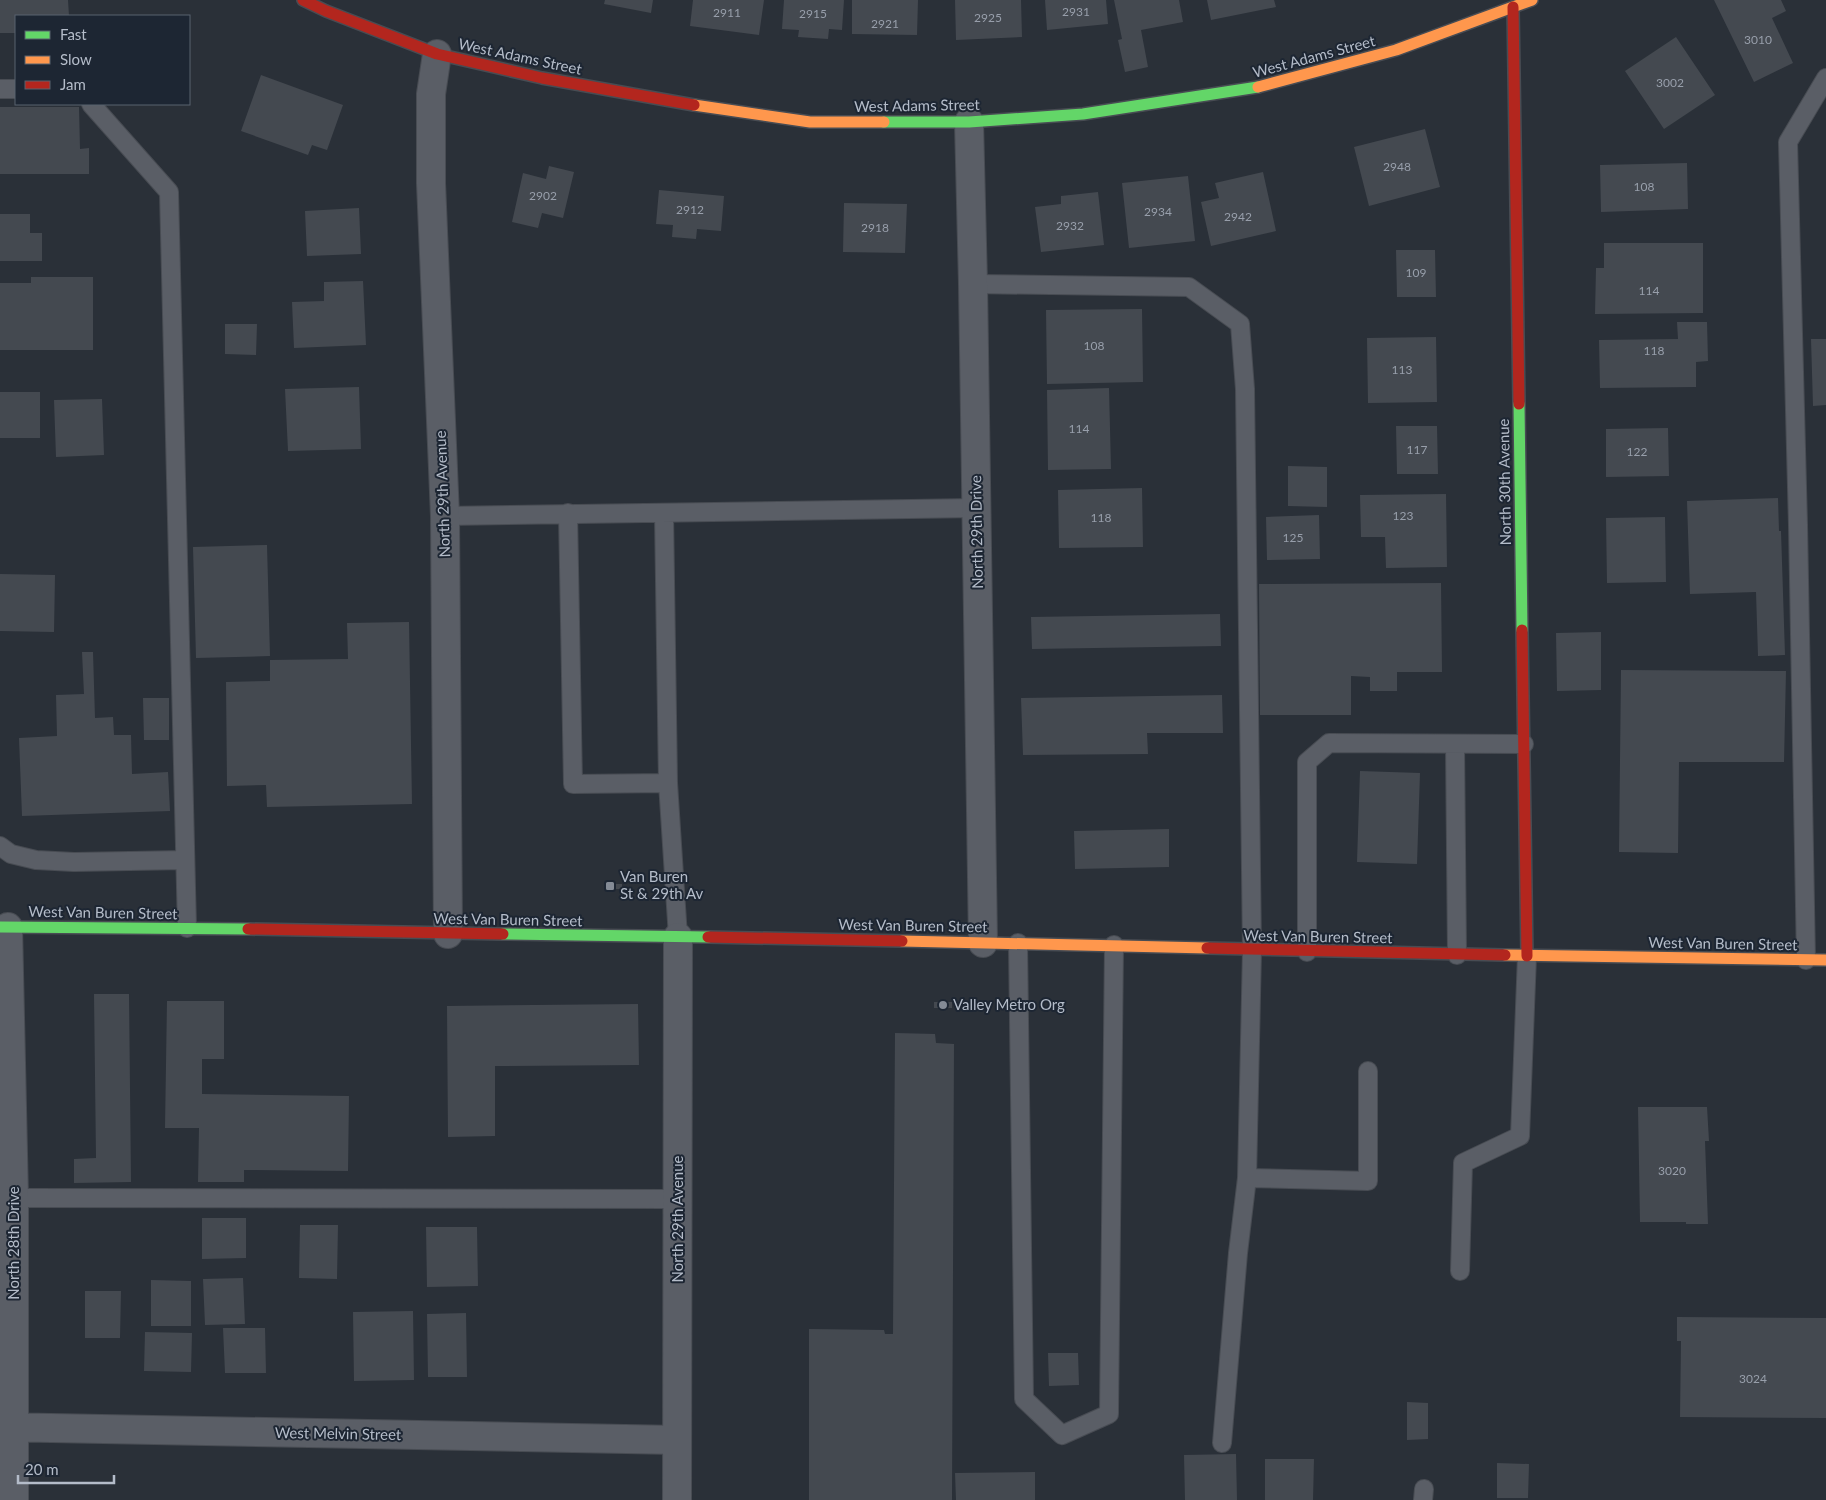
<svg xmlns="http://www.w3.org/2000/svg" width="1826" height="1500" viewBox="0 0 1826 1500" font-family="Lato,sans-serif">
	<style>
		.building { fill: #444950 }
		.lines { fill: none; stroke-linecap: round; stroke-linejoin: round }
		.lane-casing { stroke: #484c53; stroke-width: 20 }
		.street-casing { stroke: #484c53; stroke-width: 30 }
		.fast-casing { stroke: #484c53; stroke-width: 14 }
		.slow-casing { stroke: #484c53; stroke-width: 14 }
		.jam-casing { stroke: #484c53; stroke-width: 14 }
		.lane { stroke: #5a5e66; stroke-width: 18 }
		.street { stroke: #5a5e66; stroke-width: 28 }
		.fast { stroke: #63d668; stroke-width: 11 }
		.slow { stroke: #ff974d; stroke-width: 11 }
		.jam { stroke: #b3261e; stroke-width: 11 }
		.poi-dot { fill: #848b96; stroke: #1d2633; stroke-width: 2 }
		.labels { text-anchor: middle; stroke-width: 4; stroke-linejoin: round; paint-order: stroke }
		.number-label { font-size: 12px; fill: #989fab }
		.street-label { font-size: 15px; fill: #b4bcc9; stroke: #1d2633 }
		.poi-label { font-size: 15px; fill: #b4bcc9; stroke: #1d2633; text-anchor: start }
	</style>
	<rect width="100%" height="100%" fill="#2a3038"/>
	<!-- building -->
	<path class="building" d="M0,0H68L69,16H16V33H0Z
		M605,0H653L651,13L604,4Z
		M693,0H764L759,35L690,26Z
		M784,0H844L842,30L829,29L828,39L798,37L799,30L782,29Z
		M852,0H918L917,35L852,34Z
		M955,0H1021L1022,37L956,40Z
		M1045,0H1106L1108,24L1047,30Z
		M1114,0H1179L1183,22L1141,30L1148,67L1125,72L1118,40L1122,39Z
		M1207,0H1274L1276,7L1211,20Z
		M1714,0H1781L1786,11L1772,18L1793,63L1754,82Z
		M1676,37L1715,95L1664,129L1625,71Z
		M261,75L343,105L327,150L312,145L308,155L241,131Z
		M0,107H79L80,149L89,148V174H0Z
		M1425,129L1440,187L1369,206L1354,147Z
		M1687,163L1688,209L1601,212L1600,165Z
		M549,166L574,172L563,218L542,213L538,228L512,222L523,173L546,179Z
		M1263,172L1276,231L1211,246L1201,202L1219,198L1215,183Z
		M1188,176L1195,241L1129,248L1122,183Z
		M659,190L724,196L721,231L697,229L696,239L672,237L673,225L656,224Z
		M1098,192L1104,245L1041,252L1035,207L1061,204V196Z
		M844,203L907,204L905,253L843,252Z
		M359,208L361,254L307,256L305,211Z
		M0,214H30V233H42V261H0Z
		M1604,243H1703V313L1595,314L1596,268H1604Z
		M1396,250H1435L1436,297H1397Z
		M31,277H93V350H0V283H31Z
		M363,281L366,345L294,348L292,302L324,301V282Z
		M1142,309L1143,382L1047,384L1046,310Z
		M1677,322H1707L1708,361L1696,362V387L1600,388L1599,340L1678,339Z
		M225,324H257L256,355L225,354Z
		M1436,337L1437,402L1368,403L1367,338Z
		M1811,339H1826V405L1813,406Z
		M359,387L361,449L288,451L285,389Z
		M1109,388L1111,469L1048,470L1047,390Z
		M0,392H40V438H0Z
		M102,399L104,455L56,457L54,400Z
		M1396,426H1437L1438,474H1397Z
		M1668,428L1669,476L1606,477V429Z
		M1288,466L1327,467V507L1288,506Z
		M1142,488L1143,547L1059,548L1058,490Z
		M1446,494L1447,567L1386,568L1385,537H1361L1360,495Z
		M1778,498L1779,531H1781L1785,655L1758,656L1756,592L1690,594L1687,501Z
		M1319,515L1320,559L1267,560L1266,517Z
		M1665,517L1666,582L1607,583L1606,518Z
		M267,545L270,656L196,658L193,547Z
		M0,574L55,575L54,632L0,631Z
		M1441,583L1442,672H1397V691H1370V677L1351,676V715H1260L1259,584Z
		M1220,614L1221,646L1032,649L1031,617Z
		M409,622L412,804L267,807L266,785L227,786L226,682L270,681V660L348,659L347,623Z
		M1601,632V690L1557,691L1556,633Z
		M82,652H93L95,718L113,717L114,735H131L132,774L168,772L170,811L22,816L19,738L57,736L56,695L84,694Z
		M1621,670L1786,671L1784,762H1679L1678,853L1619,852Z
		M1222,695L1223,733H1147L1148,754L1023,755L1021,698Z
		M143,698H169V740H144Z
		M1360,771L1420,773L1417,864L1357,862Z
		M1169,829V867L1075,869L1074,831Z
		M605,884H622V889H605Z
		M94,994H129L131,1182L74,1183V1159L96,1158Z
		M167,1001H224V1059H202V1094L349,1096L348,1171L244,1170V1182H198L199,1128H165Z
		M934,1002H952V1008H934Z
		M638,1004L639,1065L495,1066V1136L448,1137L447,1006Z
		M895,1033L935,1034L936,1043L954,1044L952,1500H809V1329L884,1330L885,1334H893Z
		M1638,1107H1707L1709,1141H1705L1708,1224H1686V1222H1640Z
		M202,1218H246V1258L202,1259Z
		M300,1225H338L337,1279L299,1278Z
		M426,1227H477L478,1286L427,1287Z
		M243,1278L245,1324L205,1325L203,1279Z
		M151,1280L191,1281V1326H151Z
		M85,1291H121L120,1338H85Z
		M413,1311L414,1380L354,1381L353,1312Z
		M466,1313L467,1377H428L427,1314Z
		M1677,1317L1826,1318V1418L1680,1417L1681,1341H1677Z
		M223,1328H265L266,1373H225Z
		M145,1332L192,1333L191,1372L144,1371Z
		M1048,1353H1078L1079,1385L1049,1386Z
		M1407,1402L1428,1403V1439L1407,1440Z
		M1236,1454L1237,1500H1185L1184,1455Z
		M1265,1459H1314L1313,1500H1265Z
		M1497,1463L1529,1464L1528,1498H1497Z
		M1035,1472V1500H956L955,1473Z"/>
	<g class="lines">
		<!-- lane casing -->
		<g class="lane-casing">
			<path id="lane" d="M0,89H16
				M91,104L169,192L187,928
				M973,284L1189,287L1240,324L1245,389L1252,950L1247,1178L1238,1253L1222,1443
				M568,513L573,784L668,783
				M664,513L668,783L678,937
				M445,516L976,508
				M1455,744L1457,955
				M0,846L11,854L36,860L74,862L185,860
				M1018,943L1024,1399L1062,1435L1109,1414L1114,945
				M1307,952V762L1329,743L1524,744
				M1806,960L1798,525L1788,142L1826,78
				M1247,1178L1368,1181V1071
				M14,1198L678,1199
				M1460,1271L1463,1163L1520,1136L1527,956
				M1423,1500L1424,1489"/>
		</g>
		<!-- street casing -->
		<g class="street-casing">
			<path id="street" d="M437,54L431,94V183L445,516L448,934
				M969,122L973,284L983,943
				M8,927L14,1198V1500
				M0,1427L677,1440
				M677,1500L678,937"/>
		</g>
		<!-- fast casing -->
		<g class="fast-casing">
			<path id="fast" d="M884,122H969L1083,114L1258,87
				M1519,404L1522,630
				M0,927L248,929
				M503,934L708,937"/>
		</g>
		<!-- slow casing -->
		<g class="slow-casing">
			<path id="slow" d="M1258,87L1396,50L1532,0
				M694,105L810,122H884
				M902,941L1207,948
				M1505,955L1826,960"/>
		</g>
		<!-- jam casing -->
		<g class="jam-casing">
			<path id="jam" d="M303,0L326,11L437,54L542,78L694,105
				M1513,7L1519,404
				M1522,630L1527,956
				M248,929L503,934
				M708,937L902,941
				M1207,948L1505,955"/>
		</g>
		<!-- lane -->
		<use href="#lane" class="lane"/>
		<!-- street -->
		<use href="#street" class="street"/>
		<!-- fast -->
		<use href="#fast" class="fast"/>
		<!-- slow -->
		<use href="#slow" class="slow"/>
		<!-- jam -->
		<use href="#jam" class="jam"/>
	</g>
	<!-- markers -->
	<g class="poi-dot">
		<rect x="605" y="881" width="10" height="10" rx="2.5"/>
		<circle cx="943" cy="1005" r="5"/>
	</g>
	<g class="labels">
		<!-- number labels -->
		<g class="number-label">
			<text x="1076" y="16">2931</text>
			<text x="727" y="17">2911</text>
			<text x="813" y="18">2915</text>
			<text x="988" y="22">2925</text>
			<text x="885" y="28">2921</text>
			<text x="1758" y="44">3010</text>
			<text x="1670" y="87">3002</text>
			<text x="1397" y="171">2948</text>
			<text x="1644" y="191">108</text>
			<text x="543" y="200">2902</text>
			<text x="690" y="214">2912</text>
			<text x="1158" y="216">2934</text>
			<text x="1238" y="221">2942</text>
			<text x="1070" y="230">2932</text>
			<text x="875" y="232">2918</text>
			<text x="1416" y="277">109</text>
			<text x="1649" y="295">114</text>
			<text x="1094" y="350">108</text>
			<text x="1654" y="355">118</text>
			<text x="1402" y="374">113</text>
			<text x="1079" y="433">114</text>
			<text x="1417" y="454">117</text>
			<text x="1637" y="456">122</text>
			<text x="1403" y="520">123</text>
			<text x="1101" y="522">118</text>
			<text x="1293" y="542">125</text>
			<text x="1672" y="1175">3020</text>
			<text x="1753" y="1383">3024</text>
		</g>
		<!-- street labels -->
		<g class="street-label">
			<text transform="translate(520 57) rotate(12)" y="5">West Adams Street</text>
			<text transform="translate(1314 57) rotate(-15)" y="5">West Adams Street</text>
			<text transform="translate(917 106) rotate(-1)" y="5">West Adams Street</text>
			<text transform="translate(1505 482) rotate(-91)" y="5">North 30th Avenue</text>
			<text transform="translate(443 494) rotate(-92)" y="5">North 29th Avenue</text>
			<text transform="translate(977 532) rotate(-91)" y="5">North 29th Drive</text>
			<text transform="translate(103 913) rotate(1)" y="5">West Van Buren Street</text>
			<text transform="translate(508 920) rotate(1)" y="5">West Van Buren Street</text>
			<text transform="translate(913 926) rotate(1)" y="5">West Van Buren Street</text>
			<text transform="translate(1318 937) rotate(1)" y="5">West Van Buren Street</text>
			<text transform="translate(1723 944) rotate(1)" y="5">West Van Buren Street</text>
			<text transform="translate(678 1219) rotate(-90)" y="5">North 29th Avenue</text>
			<text transform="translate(14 1243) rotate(-90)" y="5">North 28th Drive</text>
			<text transform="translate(338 1434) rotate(1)" y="5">West Melvin Street</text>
		</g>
		<!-- poi labels -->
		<g class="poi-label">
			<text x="620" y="882">Van Buren<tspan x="620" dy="17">St &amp; 29th Av</tspan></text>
			<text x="953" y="1010">Valley Metro Org</text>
		</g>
	</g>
	<!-- legend -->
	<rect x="15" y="15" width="175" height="90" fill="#1d2633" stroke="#59626f"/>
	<rect x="25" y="31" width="25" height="8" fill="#63d668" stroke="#59626f"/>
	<text x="60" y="40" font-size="15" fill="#b4bcc9">Fast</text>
	<rect x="25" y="56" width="25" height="8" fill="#ff974d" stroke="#59626f"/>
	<text x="60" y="65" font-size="15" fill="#b4bcc9">Slow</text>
	<rect x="25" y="81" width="25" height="8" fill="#b3261e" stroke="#59626f"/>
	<text x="60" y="90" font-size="15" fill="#b4bcc9">Jam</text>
	<!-- scale -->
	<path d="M18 1475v8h96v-8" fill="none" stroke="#b4bcc9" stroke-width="2.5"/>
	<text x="25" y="1475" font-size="15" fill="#b4bcc9" stroke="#1d2633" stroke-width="4" paint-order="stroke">20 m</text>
</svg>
